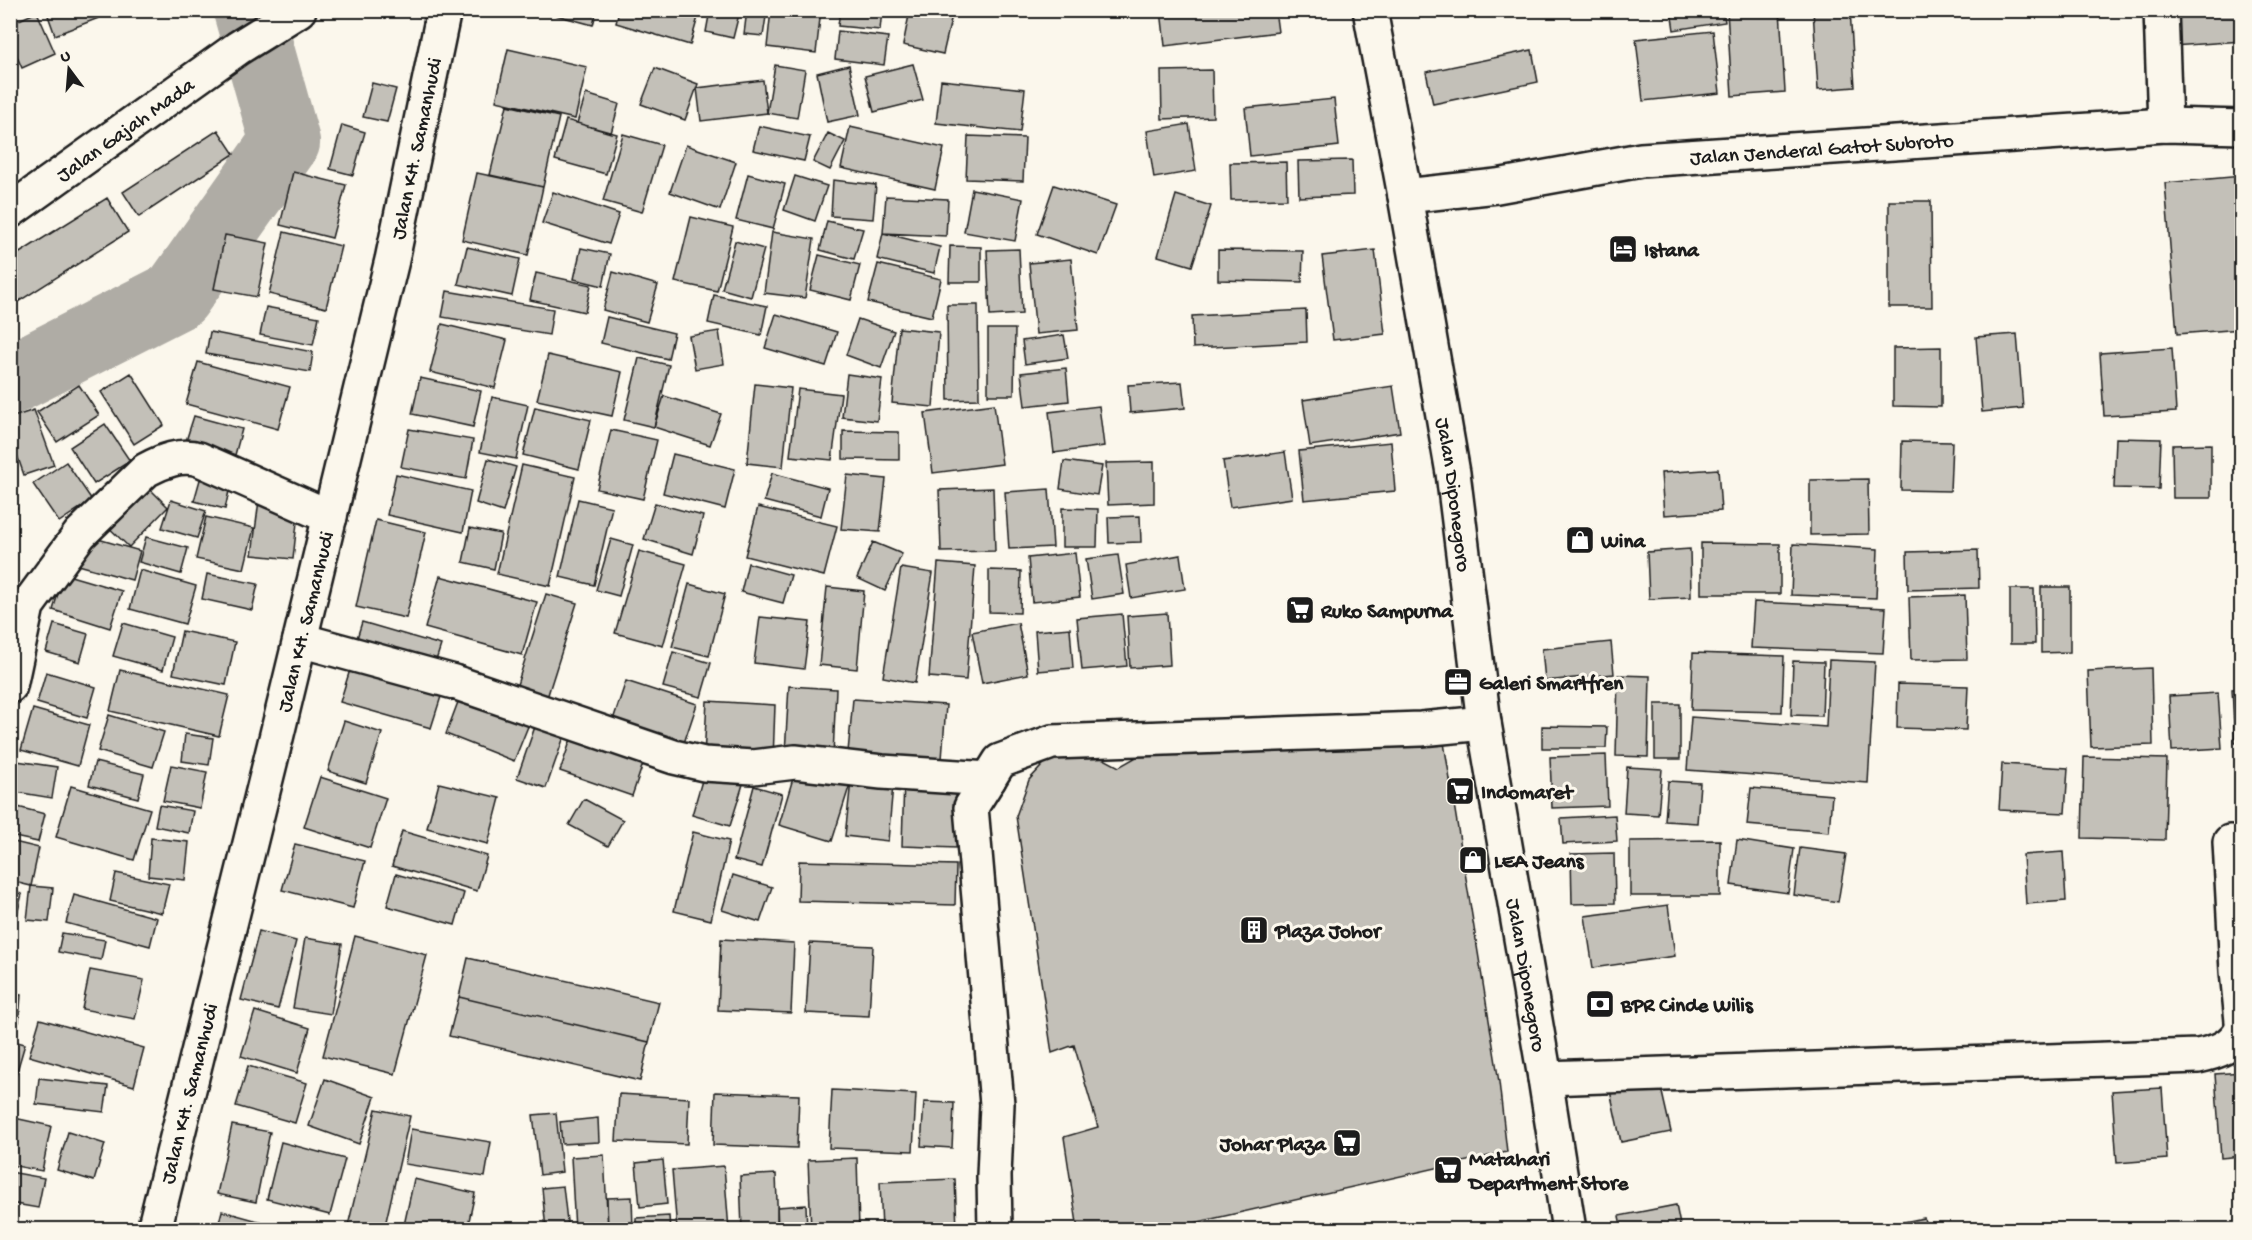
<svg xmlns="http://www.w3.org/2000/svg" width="2252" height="1240" viewBox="0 0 2252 1240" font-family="'Gochi Hand',sans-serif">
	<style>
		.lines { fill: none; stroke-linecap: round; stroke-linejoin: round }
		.river { stroke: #afaca5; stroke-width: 70 }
		.building { fill: #c3c0b8; stroke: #1c1c1c; stroke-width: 1.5 }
		.minor-casing { stroke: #1c1c1c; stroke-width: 38 }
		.major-casing { stroke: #1c1c1c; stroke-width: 38 }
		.highway-casing { stroke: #1c1c1c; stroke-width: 38 }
		.minor { stroke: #fbf7ec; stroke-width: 33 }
		.major { stroke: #fbf7ec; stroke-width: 33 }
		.highway { stroke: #fbf7ec; stroke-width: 33 }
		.labels { text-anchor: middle; stroke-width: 6; stroke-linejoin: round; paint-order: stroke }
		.street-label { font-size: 21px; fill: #1c1c1c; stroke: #fbf7ec }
		.poi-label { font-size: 21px; font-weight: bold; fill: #1c1c1c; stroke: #fbf7ec; text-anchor: start }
	</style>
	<rect width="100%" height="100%" fill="#fbf7ec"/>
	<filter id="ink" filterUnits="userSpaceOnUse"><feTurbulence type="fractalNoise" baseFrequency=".0167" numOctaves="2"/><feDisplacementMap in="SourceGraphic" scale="12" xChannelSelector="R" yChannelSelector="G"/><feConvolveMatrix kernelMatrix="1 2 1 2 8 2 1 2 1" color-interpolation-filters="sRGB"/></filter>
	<g filter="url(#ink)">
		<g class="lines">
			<!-- river -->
			<path class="river" d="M10,380L177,295L285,142L248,10"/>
		</g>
		<!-- building -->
		<path class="building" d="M46,10H119L55,35Z
			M537,10H597L593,25Z
			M619,10H700L690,45L616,23Z
			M710,10H740L733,38L706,32Z
			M747,10H767L763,36L744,34Z
			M771,10H821L816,53L767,47Z
			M840,10H882L880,30L838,26Z
			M910,10L953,11L943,54L903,45Z
			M1161,10H1275L1278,32L1165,46Z
			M1671,10H1723L1725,22L1674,30Z
			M1727,10H1780L1785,92L1732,96Z
			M1813,10H1850L1855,87L1818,90Z
			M2171,10H2242V41L2173,46Z
			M37,12L55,53L22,68L10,41V24Z
			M838,31L888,37L884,65L835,59Z
			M1713,31L1720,93L1643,101L1636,39Z
			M508,49L587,67L575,119L496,101Z
			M1532,50L1538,82L1433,104L1426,72Z
			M913,64L923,100L874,112L865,76Z
			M775,65L805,70L797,118L767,113Z
			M849,65L860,115L827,122L817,73Z
			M655,68L698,84L685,120L641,104Z
			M1212,70L1213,117L1162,119L1161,71Z
			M763,80L767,113L701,121L697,88Z
			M941,80L1025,89L1020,132L936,123Z
			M372,83L396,89L387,122L363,117Z
			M586,94L619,104L611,133L577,123Z
			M1334,99L1339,146L1250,156L1245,108Z
			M507,105L559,117L543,187L490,175Z
			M566,120L617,134L606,174L555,160Z
			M1189,124L1196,171L1154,178L1147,131Z
			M342,125L365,132L353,175L330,169Z
			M759,126L810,137L804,161L753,150Z
			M850,127L944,148L935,189L841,168Z
			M218,130L234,154L139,217L123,192Z
			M828,133L845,141L830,170L813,162Z
			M623,134L662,145L642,212L603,201Z
			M968,136L1025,138L1023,181L966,179Z
			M686,145L736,162L720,210L670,192Z
			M1352,160L1353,195L1299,197L1298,161Z
			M1286,162L1287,199L1231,200L1230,163Z
			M293,172L346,185L332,238L280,225Z
			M477,173L543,187L528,255L462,240Z
			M748,174L785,184L773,229L736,220Z
			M795,176L827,186L815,221L784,210Z
			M2242,176V329L2177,334L2165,183Z
			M833,180L876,185L873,219L831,216Z
			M1054,185L1116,205L1098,255L1037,234Z
			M972,189L1023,199L1015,241L964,232Z
			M553,192L619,214L609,244L542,223Z
			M1176,195L1211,206L1192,266L1158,256Z
			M886,196L948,199L946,236L883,233Z
			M107,198L128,232L10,307V259Z
			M1889,201H1931L1932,307H1889Z
			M691,217L733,227L717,291L675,282Z
			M827,221L863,229L854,259L820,250Z
			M284,232L341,246L326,308L269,294Z
			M772,232L814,239L805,298L764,293Z
			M883,233L940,247L934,273L877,259Z
			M225,235L268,243L257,297L214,289Z
			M735,241L764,249L751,297L722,289Z
			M950,246L981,247V282H949Z
			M467,247L520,259L512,296L458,284Z
			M581,248L610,254L603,286L574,279Z
			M1019,249L1022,314L990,316L987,250Z
			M1218,250L1303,251L1302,282L1218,280Z
			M1375,250L1385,334L1333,340L1322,256Z
			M819,255L860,265L851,300L810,290Z
			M1071,259L1078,330L1036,334L1029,263Z
			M878,264L941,279L932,317L868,302Z
			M613,272L658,285L647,322L603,310Z
			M536,273L591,285L585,312L530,300Z
			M447,291L553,309L549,335L442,317Z
			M714,295L767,306L761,335L708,323Z
			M947,305H978L979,399L948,400Z
			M266,307L319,317L313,345L260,335Z
			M1306,310L1307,342L1193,348L1192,316Z
			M776,314L837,332L826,366L765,348Z
			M607,317L674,333L668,359L601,343Z
			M858,319L894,331L881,368L846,355Z
			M442,324L507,340L495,388L430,372Z
			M899,328L939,332L933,407L892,403Z
			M988,329H1015L1014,395H988Z
			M719,331L724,364L695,369L689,336Z
			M210,332L313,352L310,372L206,354Z
			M2017,334L2023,408L1982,412L1976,337Z
			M1064,335L1068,358L1025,364L1022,341Z
			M1941,347V407L1893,406V348Z
			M2172,348L2176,412L2104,416L2100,353Z
			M548,355L622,372L612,416L537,400Z
			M639,358L669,365L654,427L624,420Z
			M198,362L290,387L278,429L186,404Z
			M1066,368L1069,401L1025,406L1021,373Z
			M131,373L164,425L134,444L101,392Z
			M847,374L882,379L877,421L842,417Z
			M420,378L481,391L473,427L412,414Z
			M1182,382L1185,408L1130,413L1128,385Z
			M755,384L791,388L783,467L747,463Z
			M79,385L99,415L57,442L37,412Z
			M1393,386L1400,432L1310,446L1303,400Z
			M798,389L841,394L832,460L790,456Z
			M664,396L721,414L710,445L654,427Z
			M492,397L528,405L516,459L480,452Z
			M994,404L1002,464L933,473L925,413Z
			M1099,406L1104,446L1054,453L1049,412Z
			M535,407L591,420L579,469L523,455Z
			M34,410L54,465L24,475L10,435V418Z
			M194,416L242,429L235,455L186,441Z
			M105,424L130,461L94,484L70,447Z
			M409,429L473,440L466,479L401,467Z
			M611,430L657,440L643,499L597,489Z
			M843,431L899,432V460L843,459Z
			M2116,438L2161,439L2159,489L2114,488Z
			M1902,441L1952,442L1950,491L1901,490Z
			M1391,442L1395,491L1304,500L1299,451Z
			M2211,444V498H2173L2172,445Z
			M1285,452L1292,498L1230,507L1223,461Z
			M673,454L735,469L725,509L663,493Z
			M488,459L516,467L503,512L476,503Z
			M1064,461L1102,466L1097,495L1060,489Z
			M66,462L92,500L59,522L33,484Z
			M1154,462V503L1108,505L1106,463Z
			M522,465L575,477L550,586L497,574Z
			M1718,469L1721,511L1664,515L1661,473Z
			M772,473L828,488L821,516L764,501Z
			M396,474L471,491L463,532L387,515Z
			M847,475L886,479L880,532L841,529Z
			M201,476L231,482L225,509L194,501Z
			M140,479L168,507L129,547L100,519Z
			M1868,479L1869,534L1810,535V480Z
			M993,488L995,551L941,552L939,490Z
			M1049,489L1053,547L1009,549L1005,492Z
			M578,499L612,507L594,585L560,577Z
			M10,500L17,508L10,513Z
			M171,500L206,511L197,538L162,528Z
			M259,500L299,504L293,559L252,555Z
			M655,503L703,516L693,554L644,539Z
			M758,507L837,526L824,576L745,556Z
			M1062,508L1098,509L1097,547H1062Z
			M1140,516L1141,542L1109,543L1108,517Z
			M206,517L254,528L244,569L196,559Z
			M376,520L426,532L406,618L356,607Z
			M470,528L501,534L494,569L463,562Z
			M84,535L140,551L132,580L75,564Z
			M146,537L188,548L181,574L139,562Z
			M611,539L633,545L619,596L596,590Z
			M873,542L902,554L885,591L857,578Z
			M1701,543L1780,544V594H1701Z
			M1793,544L1878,549L1876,598L1791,595Z
			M1690,549L1691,597L1649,599L1647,552Z
			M1978,550L1979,588L1908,590L1907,552Z
			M639,551L686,564L663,646L615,633Z
			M1075,553L1080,597L1032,602L1028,558Z
			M1118,555L1124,594L1092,599L1086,559Z
			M1180,555L1185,589L1131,598L1126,565Z
			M748,563L791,575L783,603L741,592Z
			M938,563L975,566L966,680L929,677Z
			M901,568L933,573L915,683L883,677Z
			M140,570L196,586L185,624L130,609Z
			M989,570L1021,571L1020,613L989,612Z
			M64,574L122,591L110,628L53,610Z
			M207,574L258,584L252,610L202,599Z
			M440,576L537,602L522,655L425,628Z
			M689,584L725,594L709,656L672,647Z
			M827,587L864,591L857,669L819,665Z
			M2041,587H2070V652L2041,653Z
			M2010,589H2034L2035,644H2010Z
			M546,594L577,603L546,701L515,691Z
			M1965,595L1967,659L1911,660L1909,597Z
			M1754,602L1886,608L1883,653L1751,648Z
			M1167,613L1170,665L1130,668L1127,616Z
			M1122,614L1127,666L1082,670L1077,618Z
			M760,617L810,622L804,669L754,663Z
			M362,622L441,645L432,673L353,651Z
			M123,623L172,637L163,670L113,656Z
			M1018,623L1028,674L982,683L972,632Z
			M54,624L88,634L80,662L46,652Z
			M1070,628L1073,668L1038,671L1035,631Z
			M182,631L235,642L226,685L173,674Z
			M1611,642L1614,674L1545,681L1542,649Z
			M673,652L711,663L701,697L663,687Z
			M1693,653L1784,656L1782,712L1691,710Z
			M353,660L444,687L431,728L340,702Z
			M1829,660L1875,662L1868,783L1687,770L1691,717L1826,727Z
			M1793,661L1824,662L1822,716L1791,715Z
			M2151,668L2153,745L2091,747L2088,671Z
			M120,670L229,695L219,736L110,711Z
			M46,672L96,687L87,718L37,703Z
			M1618,675L1650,676L1648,757L1616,756Z
			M626,681L697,704L682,749L611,726Z
			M1898,684L1968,686L1966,730L1897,728Z
			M464,686L533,714L514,761L446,734Z
			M789,686L836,689L833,755L785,753Z
			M2242,688V743H2235L2232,689Z
			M2218,693L2222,748L2172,751L2169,696Z
			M853,699L946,705L942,759L848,752Z
			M707,701L775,705L773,760L704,757Z
			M1655,704H1680V759H1655Z
			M33,709L89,725L78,766L21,750Z
			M109,715L164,732L153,767L98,751Z
			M1440,718L1499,1082L1507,1152L1163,1230H1078L1064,1137L1098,1127L1074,1045L1052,1053L1016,816L1029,780L1052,755L1087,750L1119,767L1154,747Z
			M344,721L382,733L366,783L328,771Z
			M537,721L566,731L546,788L517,778Z
			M1542,726L1607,727L1606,748H1542Z
			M574,730L646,755L632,796L560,771Z
			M185,734L213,738L209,765L182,761Z
			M1606,755L1608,806L1552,808L1550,757Z
			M2084,757L2167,759L2165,840L2082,838Z
			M10,760L57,767L52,798L10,791Z
			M95,762L144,774L138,798L89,785Z
			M2002,764L2068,768L2065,813L1999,810Z
			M171,765L207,772L200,808L163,801Z
			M797,765L851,781L832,841L779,825Z
			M1627,767L1662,769L1658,815L1624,813Z
			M705,770L744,781L730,826L692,815Z
			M320,777L386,798L370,848L304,827Z
			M904,779L958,781L957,848L902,846Z
			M851,781L893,785L888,841L845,836Z
			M1668,781L1700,783L1697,823L1665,821Z
			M439,783L500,798L488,844L427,828Z
			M71,786L150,809L134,860L56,837Z
			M754,786L782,794L762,867L734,860Z
			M1751,788L1832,795L1829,832L1747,825Z
			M584,799L623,820L608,846L569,825Z
			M10,805L45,814L38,842L10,836Z
			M159,805L193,811L189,833L155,826Z
			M1615,815L1617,841L1563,844L1561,818Z
			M402,831L487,856L477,891L392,866Z
			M693,832L729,841L711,920L674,911Z
			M151,838L189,842L185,880L148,876Z
			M1720,840V896H1630V841Z
			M1737,840L1794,849L1788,893L1731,885Z
			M10,841L39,848L31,886L10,881Z
			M295,844L365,861L353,908L282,890Z
			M1800,848L1846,854L1838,902L1794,895Z
			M2063,852L2066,901L2026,904L2023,855Z
			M1614,853L1615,903L1572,904L1571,854Z
			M799,861L956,865L955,905L798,901Z
			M116,873L169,884L162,913L110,901Z
			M396,874L464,893L455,925L387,906Z
			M733,875L772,887L760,922L722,910Z
			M31,886L53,888L49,922L27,920Z
			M10,891L22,894L13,932H10Z
			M74,895L157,918L150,946L66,923Z
			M1668,905L1675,956L1593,968L1585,916Z
			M259,931L296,941L278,1009L241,1000Z
			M62,933L105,940L101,960L58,952Z
			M355,936L427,955L395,1074L323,1056Z
			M305,938L342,944L331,1014L293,1008Z
			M721,939L794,943L791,1013L718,1010Z
			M810,943L873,946L869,1016L806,1013Z
			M468,958L659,1002L649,1042L459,997Z
			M90,970L144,980L135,1019L82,1009Z
			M10,994L21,995L19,1022H10Z
			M459,997L649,1042L640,1081L449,1036Z
			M255,1011L310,1028L297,1073L241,1056Z
			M40,1019L144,1048L134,1086L29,1056Z
			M10,1040L25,1044L10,1095Z
			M248,1066L307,1083L295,1123L236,1106Z
			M2242,1072V1156L2221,1158L2215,1074Z
			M1658,1075L1671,1132L1621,1142L1609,1086Z
			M39,1078L108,1086L104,1112L36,1104Z
			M325,1079L375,1097L359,1144L309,1126Z
			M2162,1088L2167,1159L2117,1163L2112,1091Z
			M832,1090L916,1094L913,1151L829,1148Z
			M715,1092L799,1095L797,1148L713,1145Z
			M619,1094L689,1098L687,1144L616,1141Z
			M924,1102L954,1103L952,1148L921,1146Z
			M376,1109L410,1116L384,1230H347Z
			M556,1113L562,1172L540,1175L533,1115Z
			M10,1117L51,1126L42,1171L10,1165Z
			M598,1118L599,1142L562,1144L560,1122Z
			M232,1125L270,1132L256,1202L217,1194Z
			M411,1129L491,1142L485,1177L405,1164Z
			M68,1132L105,1144L94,1181L57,1170Z
			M281,1142L345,1159L330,1215L267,1199Z
			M604,1155L608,1230H575L571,1157Z
			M857,1158L859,1230H811L808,1160Z
			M663,1160L667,1204L640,1207L636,1163Z
			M724,1166L729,1230H677L672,1170Z
			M10,1172L44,1178L38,1208L10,1203Z
			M776,1174L778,1230H742L740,1176Z
			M414,1179L475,1193L467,1230H403Z
			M955,1179L957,1230H882L880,1182Z
			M563,1186L568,1230H546L542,1188Z
			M632,1197L633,1230H608L607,1198Z
			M806,1205L807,1230H777V1207Z
			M1676,1205L1681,1230H1622L1619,1216Z
			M222,1211L291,1230H217Z
			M669,1216L670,1230H636V1218Z
			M1924,1218L1927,1230H1895L1894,1224Z
			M10,1220L37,1230H10Z"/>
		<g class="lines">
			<!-- minor casing -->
			<g class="minor-casing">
				<g id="minor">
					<path id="s1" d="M1370,10L1405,196L1453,473L1484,723L1545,1078L1569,1230"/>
					<path d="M2161,10L2165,125"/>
					<path id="s2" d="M1405,196L1497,186L1641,160L2165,125L2242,127"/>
					<path d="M300,640L454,682L674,757L704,764L753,767L795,762L882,772L989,779"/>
					<path d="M10,686L27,606L80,534L146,470C163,461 180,454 199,459L330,517"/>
					<path d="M2230,842L2237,971L2242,1021"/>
					<path d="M1545,1078L2198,1056C2217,1052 2233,1047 2242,1028"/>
					<path d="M995,1230L994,1176L997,1104L971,807L1000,761L1052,742L1421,729L1484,723"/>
				</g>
			</g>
			<!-- major casing -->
			<g class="major-casing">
				<g id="major">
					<path id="s3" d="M154,1230L271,759L392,260L444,10"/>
				</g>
			</g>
			<!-- highway casing -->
			<g class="highway-casing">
				<g id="highway">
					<path id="s4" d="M10,211L238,48L299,10"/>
				</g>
			</g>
			<!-- minor -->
			<use href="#minor" class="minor"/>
			<!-- major -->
			<use href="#major" class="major"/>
			<!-- highway -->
			<use href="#highway" class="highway"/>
		</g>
	</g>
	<!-- icons -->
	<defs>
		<g id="hotel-square" transform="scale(1.5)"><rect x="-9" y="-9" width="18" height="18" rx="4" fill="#1c1c1c" stroke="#fbf7ec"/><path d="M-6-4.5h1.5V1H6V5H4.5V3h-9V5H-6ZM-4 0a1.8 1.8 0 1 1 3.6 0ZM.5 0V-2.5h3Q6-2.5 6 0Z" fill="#fff"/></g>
		<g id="shop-square" transform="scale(1.5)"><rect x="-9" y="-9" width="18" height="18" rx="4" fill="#1c1c1c" stroke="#fbf7ec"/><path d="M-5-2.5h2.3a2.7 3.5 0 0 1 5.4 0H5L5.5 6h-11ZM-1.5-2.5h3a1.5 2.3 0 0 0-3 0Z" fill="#fff"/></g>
		<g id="supermarket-square" transform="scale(1.5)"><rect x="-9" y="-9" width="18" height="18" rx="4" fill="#1c1c1c" stroke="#fbf7ec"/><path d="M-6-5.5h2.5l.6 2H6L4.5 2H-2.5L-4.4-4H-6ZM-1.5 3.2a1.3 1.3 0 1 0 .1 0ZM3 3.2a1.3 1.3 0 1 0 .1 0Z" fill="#fff"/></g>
		<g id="office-square" transform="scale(1.5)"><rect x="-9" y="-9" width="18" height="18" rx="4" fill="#1c1c1c" stroke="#fbf7ec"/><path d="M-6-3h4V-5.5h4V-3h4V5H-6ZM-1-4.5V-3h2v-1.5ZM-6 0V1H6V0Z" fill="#fff"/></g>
		<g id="building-square" transform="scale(1.5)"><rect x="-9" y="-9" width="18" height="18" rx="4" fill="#1c1c1c" stroke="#fbf7ec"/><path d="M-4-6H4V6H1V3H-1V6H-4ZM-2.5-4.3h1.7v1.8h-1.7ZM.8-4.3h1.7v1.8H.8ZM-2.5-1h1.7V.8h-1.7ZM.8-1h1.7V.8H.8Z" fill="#fff"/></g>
		<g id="bank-square" transform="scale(1.5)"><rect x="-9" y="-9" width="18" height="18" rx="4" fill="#1c1c1c" stroke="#fbf7ec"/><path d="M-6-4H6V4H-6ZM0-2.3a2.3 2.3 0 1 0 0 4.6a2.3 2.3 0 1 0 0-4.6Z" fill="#fff"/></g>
	</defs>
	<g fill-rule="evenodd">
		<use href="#hotel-square" x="1623" y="249"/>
		<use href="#shop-square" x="1580" y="540"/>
		<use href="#supermarket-square" x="1300" y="610"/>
		<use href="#office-square" x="1458" y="682"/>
		<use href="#supermarket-square" x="1460" y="791"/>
		<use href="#shop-square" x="1473" y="860"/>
		<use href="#building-square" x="1254" y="930"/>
		<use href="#bank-square" x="1600" y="1004"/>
		<use href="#supermarket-square" x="1347" y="1143"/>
		<use href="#supermarket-square" x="1448" y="1170"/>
	</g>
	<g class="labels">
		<!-- street labels -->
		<g class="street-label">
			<text dy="7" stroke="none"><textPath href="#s4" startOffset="141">Jalan Gajah Mada</textPath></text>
			<text dy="7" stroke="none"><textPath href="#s3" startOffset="1113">Jalan KH. Samanhudi</textPath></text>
			<text dy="7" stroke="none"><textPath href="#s2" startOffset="420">Jalan Jenderal Gatot Subroto</textPath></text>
			<text dy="7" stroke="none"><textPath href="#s1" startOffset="492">Jalan Diponegoro</textPath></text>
			<text dy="7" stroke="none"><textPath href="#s3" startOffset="627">Jalan KH. Samanhudi</textPath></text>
			<text dy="7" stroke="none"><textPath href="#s1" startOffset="978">Jalan Diponegoro</textPath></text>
			<text dy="7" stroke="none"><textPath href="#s3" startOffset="141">Jalan KH. Samanhudi</textPath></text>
		</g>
		<!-- poi labels -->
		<g class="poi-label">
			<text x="1644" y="256">Istana</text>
			<text x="1601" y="547">Wina</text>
			<text x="1321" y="617">Ruko Sampurna</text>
			<text x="1479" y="689">Galeri Smartfren</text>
			<text x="1481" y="798">Indomaret</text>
			<text x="1494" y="867">LEA Jeans</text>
			<text x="1275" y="937">Plaza Johor</text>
			<text x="1621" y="1011">BPR Cinde Wilis</text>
			<text x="1326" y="1150" text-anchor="end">Johar Plaza</text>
			<text x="1469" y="1165">Matahari<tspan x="1469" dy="24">Department Store</tspan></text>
		</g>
	</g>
	<!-- margin -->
	<rect width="2252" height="1240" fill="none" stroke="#fbf7ec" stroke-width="36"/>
	<rect x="18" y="18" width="2216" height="1204" fill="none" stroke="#1c1c1c" stroke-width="2" filter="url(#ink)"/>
	<!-- north arrow -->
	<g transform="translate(69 69) rotate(344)" stroke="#fbf7ec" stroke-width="4.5" paint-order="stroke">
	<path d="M0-4.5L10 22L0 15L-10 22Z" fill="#1c1c1c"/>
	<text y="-9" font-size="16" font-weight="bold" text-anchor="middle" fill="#1c1c1c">U</text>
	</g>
</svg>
